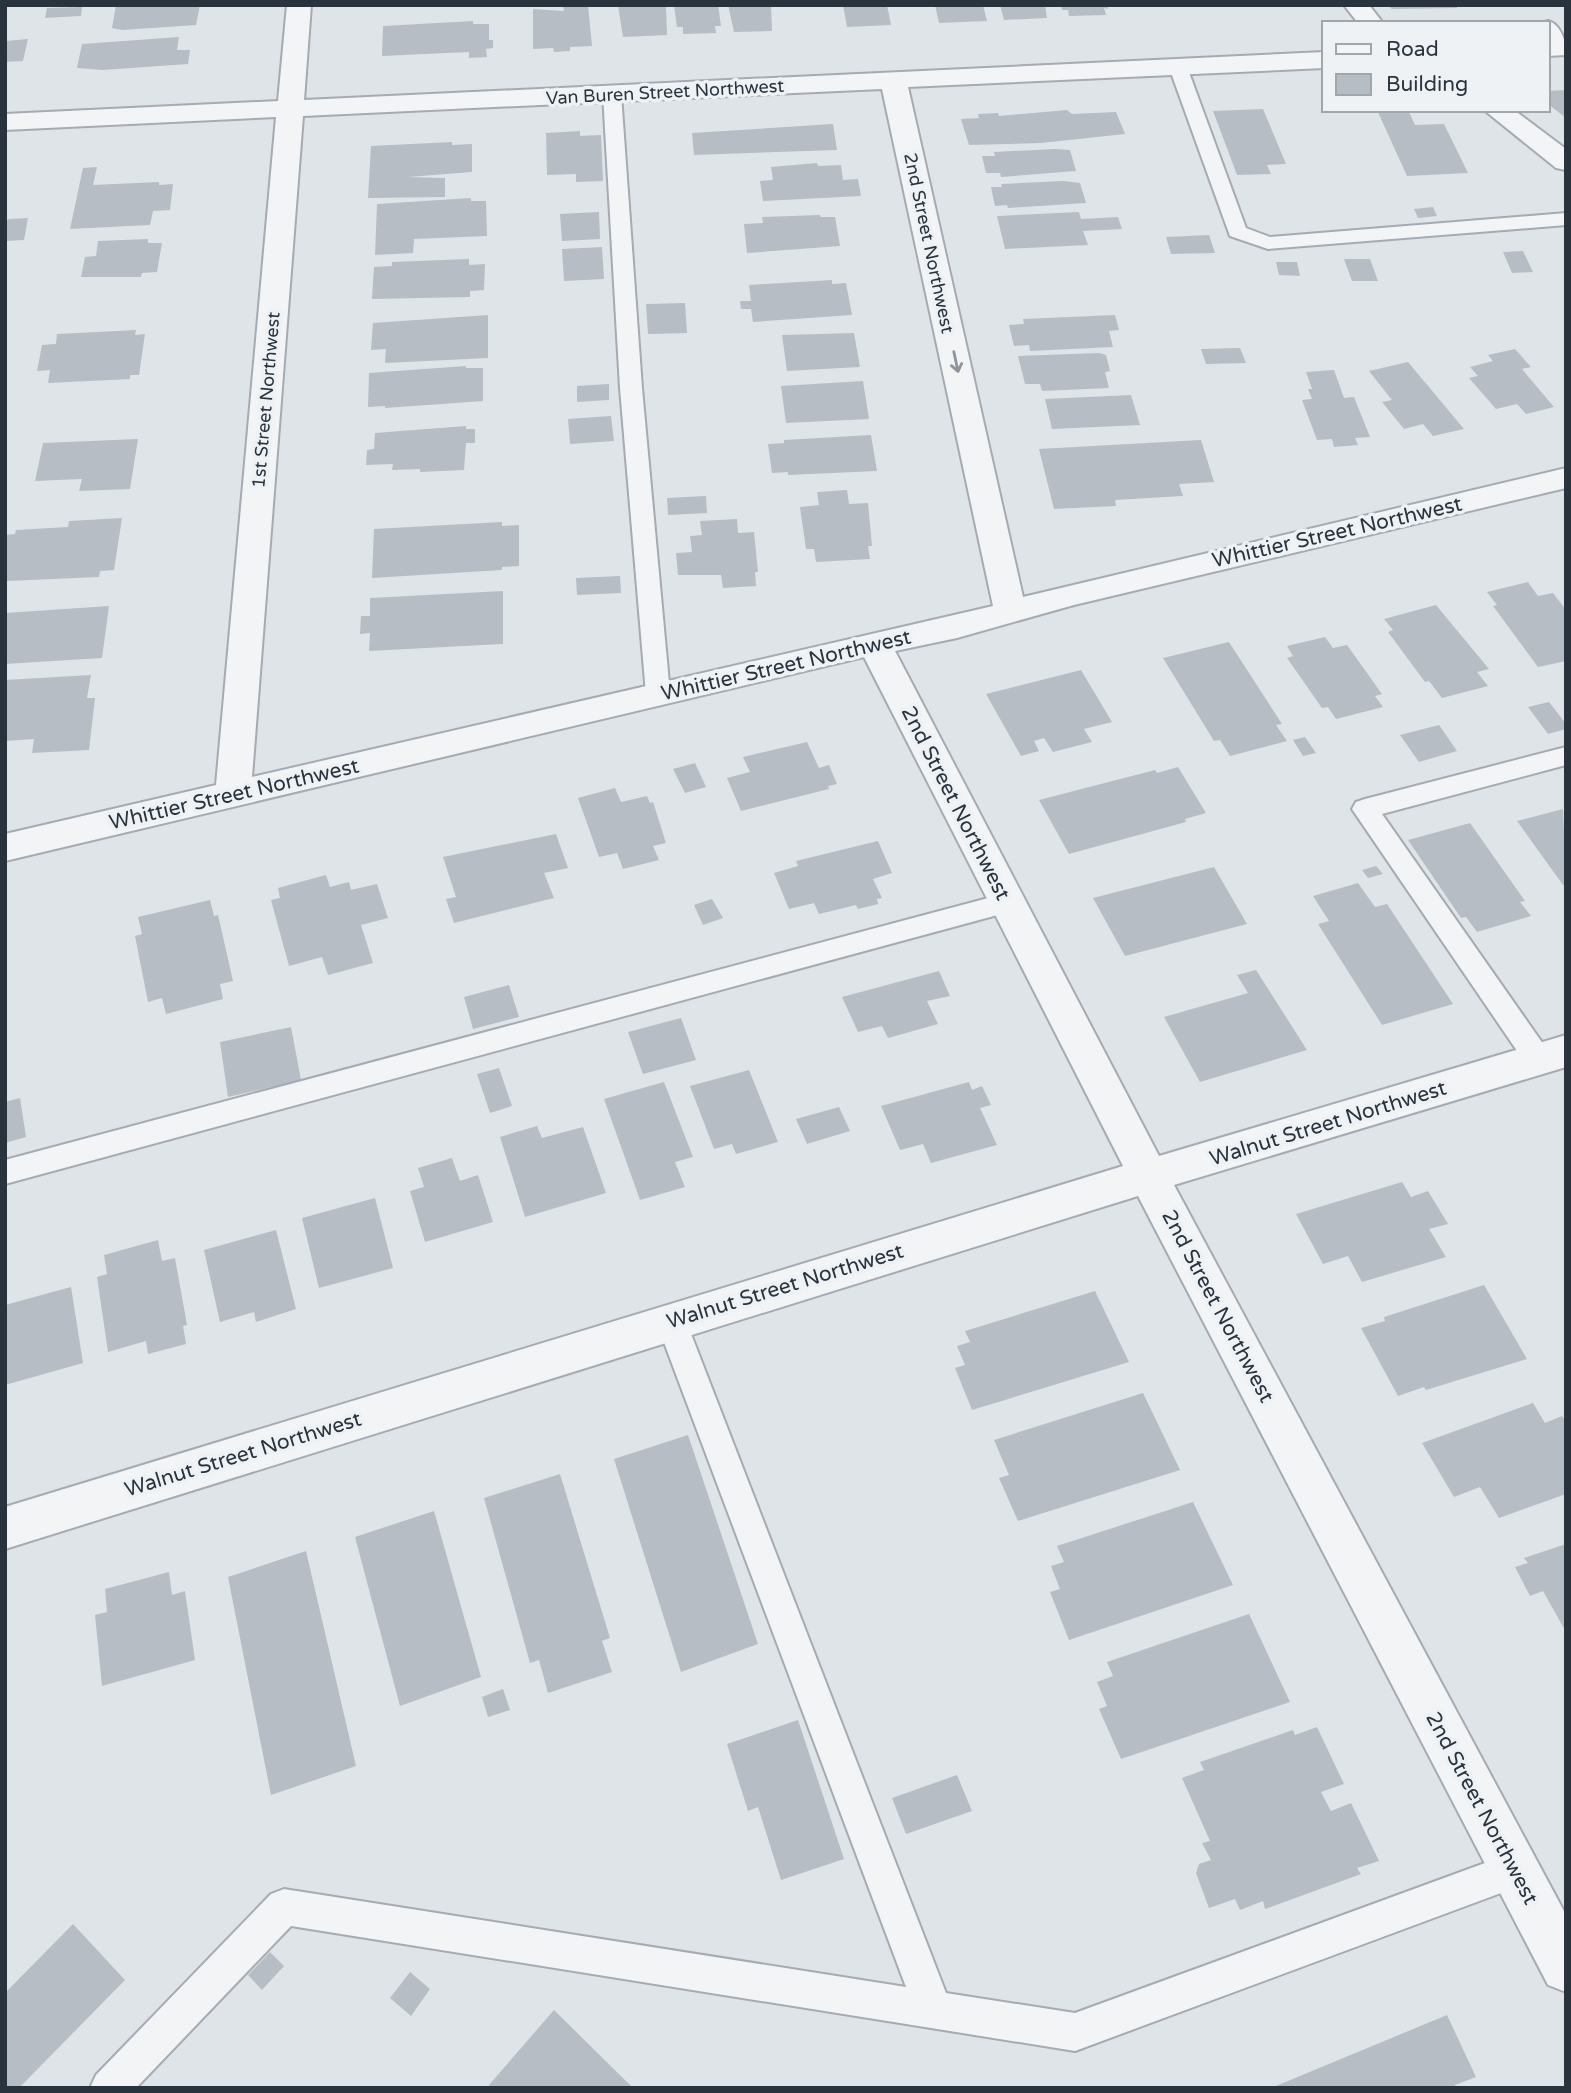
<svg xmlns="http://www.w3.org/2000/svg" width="1571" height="2093" viewBox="0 0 1571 2093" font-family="'Varela Round',sans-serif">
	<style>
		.building { fill: #b7bdc4 }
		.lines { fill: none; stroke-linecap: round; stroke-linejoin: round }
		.service-casing { stroke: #a5abb2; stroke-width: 4 }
		.minor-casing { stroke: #a5abb2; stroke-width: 4 }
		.service { fill: #f2f4f6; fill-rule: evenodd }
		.minor { fill: #f2f4f6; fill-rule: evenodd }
		.oneway { stroke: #8e949a }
		.labels { text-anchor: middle; stroke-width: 7; stroke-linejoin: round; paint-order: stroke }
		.far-street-label { font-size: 18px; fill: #29333e; stroke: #eef2f5 }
		.street-label { font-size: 21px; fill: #29333e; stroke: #eef2f5 }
	</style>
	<rect width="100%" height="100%" fill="#dfe4e8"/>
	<!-- building -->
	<path class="building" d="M116,5H200L196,25L122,30L112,28Z
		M563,5H588L592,46L570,47V51L554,52L553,48L533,49V9L564,11Z
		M618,5H666L667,35L623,37Z
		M674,5H718L721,26H715L716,33L683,34V27H677Z
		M728,5H771L772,31L734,32Z
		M843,5H887L891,25L847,27Z
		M935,5H983L987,21L939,23Z
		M1000,5H1045L1047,18L1004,20Z
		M1061,5H1107L1108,9L1104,8L1106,15L1069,16L1068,10H1062Z
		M1387,5H1457V8L1392,9Z
		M82,7L81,16L45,18L47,8Z
		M473,21V24H489V40H493V48L486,49L487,57L469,58V52L382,56L383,26Z
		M179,37L177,50H190L188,64L103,70L77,68L82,44Z
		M28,39L23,61L5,62V41Z
		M1566,90V118L1548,104V91Z
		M1263,109L1286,164L1267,165L1271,174L1237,175L1213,111Z
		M1067,110L1072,114L1116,112L1125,134L1041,143L969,145L961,119L979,118L978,114L998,113L999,116Z
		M1377,110H1408L1415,125L1444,124L1468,173L1407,176Z
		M833,124L837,150L694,155L692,133Z
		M580,131V136L601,135L603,181L576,182V174L547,175L546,133Z
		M452,142V145L472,144V172L408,177L445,178V197L368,198L371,146Z
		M1055,149L1070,150L1076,171L1001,177L1000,173H986L982,156H995L994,152Z
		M817,163L818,166L841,165L843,180L858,179L861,196L763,201L760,181L773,180L771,167Z
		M97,167L93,185L159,182V185L173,184L170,210L153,211L150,225L70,229L83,168Z
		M1063,181L1080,183L1086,203L1008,208L1007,205L995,206L991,187H1002L1001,184Z
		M471,198V201H486L487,236L414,239L413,253L375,255L377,204Z
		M1433,207L1437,216L1418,218L1414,209Z
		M599,212L600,239L562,241L560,214Z
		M1079,212L1081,219L1118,217L1122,229L1083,231L1088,245L1005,249L997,216Z
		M820,215L821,217H835L840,246L747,253L744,224L763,223L762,217Z
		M28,218L24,240L5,241V222L9,219Z
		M1209,235L1215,253L1171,254L1166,237Z
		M148,239V243H162L157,272L142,273L141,277H81L85,257L96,256L98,241Z
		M602,247L604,279L564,281L562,249Z
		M1523,251L1533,272L1512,273L1503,252Z
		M469,259V265L485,264L484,290L470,291V297L372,299L374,267L392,266V262Z
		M1344,259H1370L1378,281H1352Z
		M1276,262H1297L1300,276L1279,275Z
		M832,280V284L846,283L852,315L753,322L751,309H741L740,301H751L749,285Z
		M685,303L687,333L648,334L646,304Z
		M488,315V358L385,363L386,349L371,350L373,323Z
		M1115,315L1119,330L1109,331L1113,347L1030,351L1029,345L1014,346L1009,325L1024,324L1023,319Z
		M136,330L135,335L145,334L139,375H130V379L48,383L50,370L37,371L42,345L56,344L57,334Z
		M854,333L860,367L787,371L782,335Z
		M1240,348L1246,363L1206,364L1201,349Z
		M1515,349L1531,367L1522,369L1554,407L1526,414L1517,404L1496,409L1469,378L1478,376L1470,367L1493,361L1488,355Z
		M1099,353L1106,355L1110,371L1105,372L1109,388L1042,391L1040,384H1025L1018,356Z
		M1408,362L1464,429L1433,436L1423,424L1404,429L1382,402L1392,400L1369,371Z
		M466,366V368H483V401L385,408V406L368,407L369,373Z
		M1334,370L1344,398L1354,397L1370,437L1355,438L1358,445L1334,447L1332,439L1317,440L1302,400L1312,399L1308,389H1312L1306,372Z
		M863,381L869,419L786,423L781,386Z
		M609,384V400L577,402V386Z
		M1131,395L1140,425L1052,429L1045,399Z
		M611,416L614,441L570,444L568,419Z
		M466,426V429H475V443H466L464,470L420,472V469L392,470L393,464L366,465L367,450L374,449L375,433Z
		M871,435L877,471L788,475V472L772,473L768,444L784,443V440Z
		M138,439L130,489L79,491L82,479L35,481L43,443Z
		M1201,440L1214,482L1179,484L1183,496L1115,500L1116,506L1054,509L1039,449Z
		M847,490L849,504L868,503L872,546H868L870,559L816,562L814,549H806L800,507L819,505L817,492Z
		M706,496L707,513L668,515L667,498Z
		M122,518L114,570L100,571L99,577L7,581L5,535L15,534L16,530L68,527L69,521Z
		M737,519L738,533L754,532L758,572H755L756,586L723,588L721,575H678L676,553L692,552L690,536L702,535L700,521Z
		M502,522V526L519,525V566L502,567V570L372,578L374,529Z
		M620,576L621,593L577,595L576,578Z
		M1528,582L1538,596L1553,593L1566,610V661L1538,667L1493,606L1497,605L1487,592Z
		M503,591V644L369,651L370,633L360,634L361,616H370V598Z
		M1436,605L1489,669L1477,672L1488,686L1442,698L1429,681L1425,682L1388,632L1393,630L1384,619Z
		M109,606L102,658L5,664V613Z
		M1325,637L1333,648L1347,645L1382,694L1375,696L1383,707L1336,719L1328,707L1322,708L1287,658L1293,656L1287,646Z
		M1229,642L1282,724L1276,725L1287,741L1230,756L1220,740L1214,741L1163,658Z
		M1081,670L1112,722L1084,729L1092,742L1053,752L1044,738L1034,741L1039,751L1021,756L986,694Z
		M91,675L87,698H95L89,750L32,753L34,739L5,741V680Z
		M1549,702L1566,724V729L1548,734L1528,707Z
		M1439,725L1457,751L1419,762L1400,735Z
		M1305,737L1316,753L1303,756L1293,740Z
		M807,742L819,768L829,765L837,784L828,786L829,789L741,811L727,778L750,772L743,757Z
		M695,763L706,787L685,793L673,769Z
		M1178,767L1206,813L1185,819L1186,822L1069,854L1039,800L1155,770L1157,773Z
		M615,788L621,802L647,796L650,803L653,802L666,843L653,846L659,860L623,869L617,853L599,857L578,798Z
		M1563,809L1566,884L1563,885L1517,821Z
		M1470,823L1525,901L1520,902L1531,916L1477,932L1466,917L1461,918L1408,840Z
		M556,834L568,868L544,873L554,898L454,923L446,899L456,897L443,857Z
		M878,841L892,873L873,879L882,898L877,899L878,904L858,909L856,905L819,914L814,903L789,909L774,873L798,866L796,861Z
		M1376,866L1383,874L1368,878L1362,870Z
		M1214,867L1247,924L1125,956L1093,898Z
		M326,875L330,887L349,882L351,890L377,884L388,918L361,925L373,963L328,975L322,957L289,966L271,900L280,898L278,888Z
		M1358,883L1375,907L1387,904L1453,1004L1382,1025L1318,924L1329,921L1313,896Z
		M712,899L723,918L703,925L694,905Z
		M210,900L214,916L218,915L233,981L220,984L223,999L166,1014L162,998L148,1002L135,936L142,934L138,917Z
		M1256,970L1307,1050L1200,1082L1164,1017L1248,993L1237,975Z
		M939,971L950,996L927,1001L938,1024L888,1038L882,1026L858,1032L842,997Z
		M509,985L519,1017L473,1029L464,997Z
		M681,1018L696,1060L643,1074L628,1032Z
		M291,1027L301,1080L228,1097L220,1042Z
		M499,1068L512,1106L490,1113L477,1074Z
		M749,1070L778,1142L736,1154L732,1144L714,1149L690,1086Z
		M664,1082L693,1157L675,1162L685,1187L640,1200L604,1099Z
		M969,1082L972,1090L982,1086L991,1105L980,1108L997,1145L931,1163L923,1144L900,1150L881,1106Z
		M20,1098L26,1137L5,1143V1102Z
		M839,1107L850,1131L807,1144L796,1119Z
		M537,1126L542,1138L583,1127L606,1193L525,1217L500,1137Z
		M452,1158L460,1181L478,1175L493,1222L425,1242L410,1191L424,1187L418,1168Z
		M1402,1182L1411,1197L1428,1191L1448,1224L1429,1229L1446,1257L1362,1282L1348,1256L1323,1264L1296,1214Z
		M375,1198L393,1268L319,1288L302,1218Z
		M276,1230L296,1309L256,1322L254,1312L220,1322L204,1250Z
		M158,1240L162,1261L175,1258L187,1325L183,1326L186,1344L148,1354L146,1341L108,1352L97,1277L107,1274L104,1255Z
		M1484,1285L1527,1359L1426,1390L1424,1387L1398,1396L1361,1328L1385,1321L1384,1317Z
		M71,1287L83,1363L5,1385V1305Z
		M1095,1291L1129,1362L972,1410L955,1368L965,1365L957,1346L970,1342L965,1331Z
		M1143,1393L1180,1470L1018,1521L999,1478L1009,1475L994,1440Z
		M1533,1403L1545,1423L1562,1416L1566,1422V1494L1499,1518L1480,1487L1454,1497L1422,1443Z
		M688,1435L758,1644L681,1672L614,1459Z
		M560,1474L610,1638L602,1641L612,1672L548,1693L539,1660L530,1663L484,1498Z
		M1193,1502L1233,1585L1069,1640L1050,1592L1060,1589L1051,1566L1064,1562L1057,1546Z
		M434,1511L481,1677L400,1706L355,1537Z
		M1566,1544V1632L1543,1591L1530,1596L1515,1567L1528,1563L1524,1558Z
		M306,1551L356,1766L271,1795L228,1577Z
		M169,1572L172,1595L185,1591L195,1660L102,1686L95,1615L107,1612L105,1589Z
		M1249,1614L1290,1702L1121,1759L1099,1709L1107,1706L1097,1682L1113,1676L1107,1662Z
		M503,1689L510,1710L488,1717L482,1697Z
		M798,1720L844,1859L781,1880L758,1807L748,1811L727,1744Z
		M1317,1727L1344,1784L1321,1792L1325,1800L1331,1811L1351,1803L1379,1861L1357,1868L1361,1874L1265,1909L1263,1901L1240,1910L1235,1899L1209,1908L1196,1873L1199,1864L1211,1860L1202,1843L1210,1841L1182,1778L1204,1770L1200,1762L1293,1730L1295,1735Z
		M957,1775L972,1811L906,1834L892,1798Z
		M73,1924L125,1980L19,2088H5V1993Z
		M270,1952L284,1966L262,1990L248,1975Z
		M410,1972L430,1989L411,2016L390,1998Z
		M554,2010L633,2088H491L489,2085Z
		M1447,2015L1476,2077L1455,2085L1456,2088H1271Z"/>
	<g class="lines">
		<!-- service casing -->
		<g class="service-casing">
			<path id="service" d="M1548,21C1559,23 1567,41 1565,52H1551L1548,47V23H1541Z
				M1178,61L1187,67L1246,228L1270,237L1566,213V225L1268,249L1230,236L1169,67Z
				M612,88L621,94L642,388L670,694L667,700L658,703L649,700L646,694L620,388L603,94Z
				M1566,747V765L1382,814L1548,1051L1552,1059L1548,1067L1538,1070L1528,1067L1352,809L1356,802L1365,799Z
				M1007,893L1016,896L1020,903L1016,910L5,1184V1160Z
				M671,1307L682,1311L686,1321L946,1993L1075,2013L1515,1852L1528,1857L1533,1870L1528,1883L1075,2051L291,1926L136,2088H90L96,2075L271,1894L284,1889L906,1987L656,1321L660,1311Z"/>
		</g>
		<!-- minor casing -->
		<g class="minor-casing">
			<path id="minor" d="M287,5H311L304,100L1324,52V68L908,87L1023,597L1566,468V488L1074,605L957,638L895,651L1159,1156L1566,1035V1067L1174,1185L1566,1915V1992L1548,1985L1138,1196L5,1549V1507L1123,1166L864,657L5,861V834L216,785L276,117L5,130V114L278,101ZM882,89L993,606L252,777L303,116Z
				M1344,5H1369L1383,23H1358Z
				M1566,39V55L1548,56V40Z
				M1484,110H1514L1566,149V170L1556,168Z"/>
		</g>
		<!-- service -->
		<use href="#service" class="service"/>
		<!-- minor -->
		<use href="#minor" class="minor"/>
	</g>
	<!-- one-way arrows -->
	<defs><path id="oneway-shaft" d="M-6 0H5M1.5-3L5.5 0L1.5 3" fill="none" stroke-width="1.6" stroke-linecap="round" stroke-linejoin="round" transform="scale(1.75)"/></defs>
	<use class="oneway" href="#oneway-shaft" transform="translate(956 362) rotate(78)"/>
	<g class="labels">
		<!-- far-street labels -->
		<g class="far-street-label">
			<text transform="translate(665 92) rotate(-3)" y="6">Van Buren Street Northwest</text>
			<text transform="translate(929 243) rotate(78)" y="6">2nd Street Northwest</text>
			<text transform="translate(266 400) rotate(-85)" y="6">1st Street Northwest</text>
		</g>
		<!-- street labels -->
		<g class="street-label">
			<text transform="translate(1337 532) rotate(-13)" y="7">Whittier Street Northwest</text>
			<text transform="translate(786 665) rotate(-13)" y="7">Whittier Street Northwest</text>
			<text transform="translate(234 794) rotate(-13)" y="7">Whittier Street Northwest</text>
			<text transform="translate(956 803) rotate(63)" y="7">2nd Street Northwest</text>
			<text transform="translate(1328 1123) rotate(-17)" y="7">Walnut Street Northwest</text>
			<text transform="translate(785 1286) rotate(-17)" y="7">Walnut Street Northwest</text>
			<text transform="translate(1218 1306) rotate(62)" y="7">2nd Street Northwest</text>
			<text transform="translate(243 1454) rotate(-17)" y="7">Walnut Street Northwest</text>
			<text transform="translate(1482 1808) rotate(62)" y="7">2nd Street Northwest</text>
		</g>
	</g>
	<!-- border -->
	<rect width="1571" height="2093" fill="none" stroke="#29333e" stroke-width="14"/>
	<!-- legend -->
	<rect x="1322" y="21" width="228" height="91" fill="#eef2f5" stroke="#9fa6ac" stroke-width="2"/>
	<rect x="1336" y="44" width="35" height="10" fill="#f2f4f6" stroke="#9fa6ac" stroke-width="2"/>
	<text x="1386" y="56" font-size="21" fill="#29333e">Road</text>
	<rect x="1336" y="74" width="35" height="21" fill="#b7bdc4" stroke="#9fa6ac" stroke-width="2"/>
	<text x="1386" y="91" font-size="21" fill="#29333e">Building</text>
</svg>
